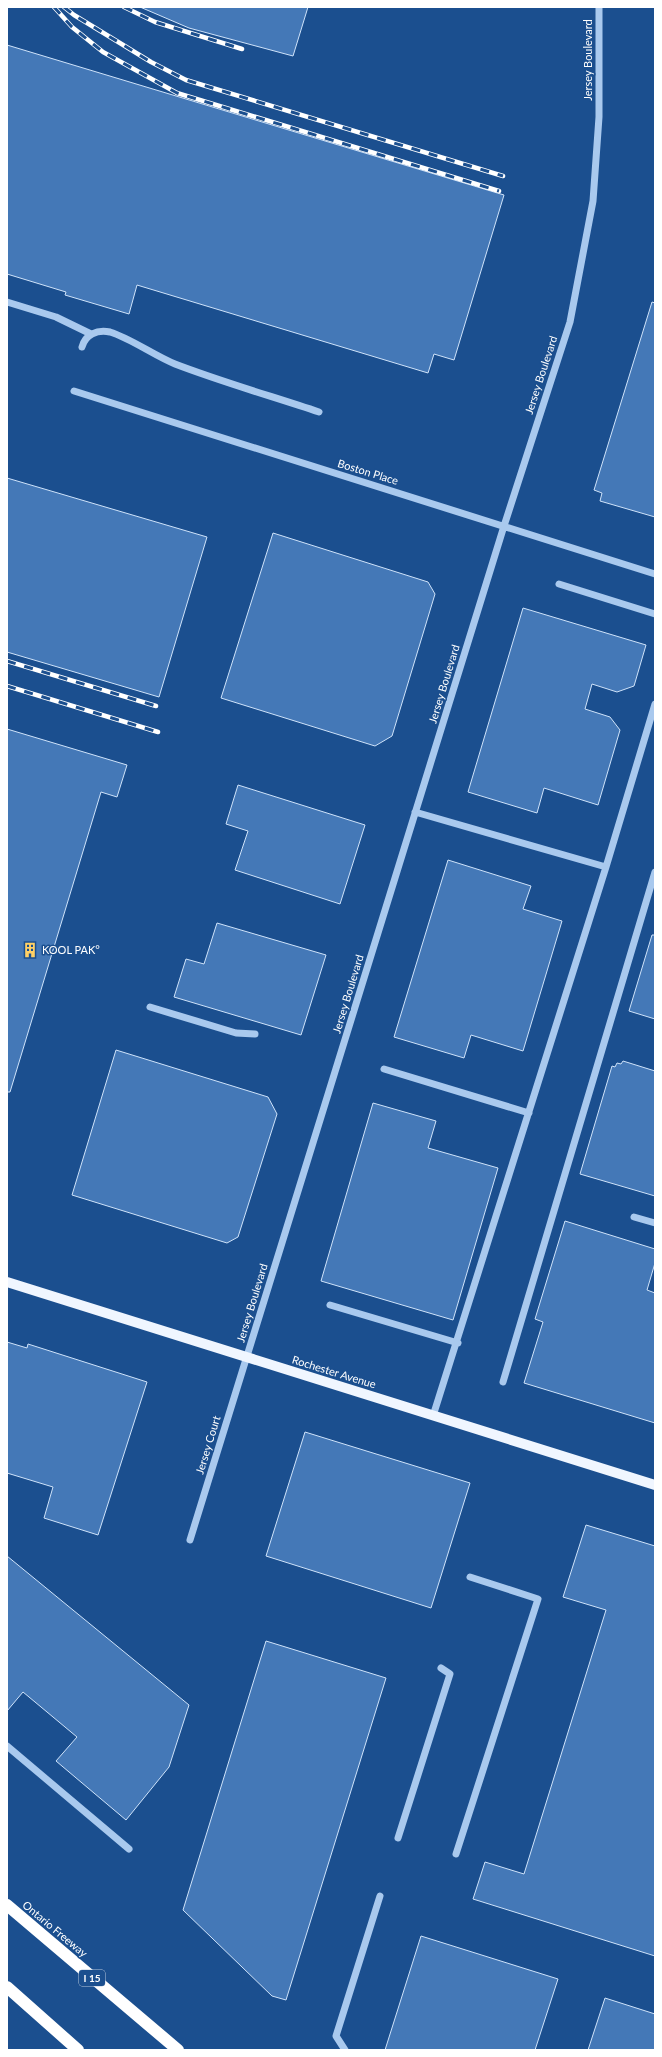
<svg xmlns="http://www.w3.org/2000/svg" width="662" height="2057" viewBox="0 0 662 2057" font-family="Lato,sans-serif">
	<style>
		.building { fill: #4478b7; stroke: #cfe3fa }
		.lines { fill: none; stroke-linecap: round; stroke-linejoin: round }
		.minor { stroke: #a9c9ee; stroke-width: 7 }
		.major { stroke: #f0f6ff; stroke-width: 10 }
		.highway { stroke: #fff; stroke-width: 12 }
		.rail-casing { stroke: #fff; stroke-width: 4.5 }
		.rail { stroke: #1b4f8f; stroke-width: 3; stroke-dasharray: 9; stroke-linecap: butt }
		.labels { text-anchor: middle; stroke-width: 3; stroke-linejoin: round; paint-order: stroke }
		.shield { fill: #1b4f8f; stroke: #bbcadd; stroke-width: 1 }
		.shield-label { font-size: 10px; font-weight: bold; fill: #fff }
		.street-label { font-size: 11px; fill: #fff; stroke: #1b4f8f }
		.poi-label { font-size: 11px; fill: #fff; stroke: #1b4f8f; text-anchor: start }
	</style>
	<rect width="100%" height="100%" fill="#1b4f8f"/>
	<!-- building -->
	<path class="building" d="M140,7H308L293,56L189,28Z
		M7,45L504,195L454,360L434,354L428,373L137,285L129,314L65,295L66,292L7,274Z
		M652,302L655,303V517L600,501L602,493L594,490Z
		M7,478L207,537L159,697L7,652Z
		M273,533L428,582L435,594L392,736L375,746L221,698Z
		M523,608L646,645L634,686L617,692L592,684L585,709L610,717L620,730L598,805L544,788L537,813L468,792Z
		M7,729L127,765L117,797L101,792L10,1092H7Z
		M238,785L365,825L340,904L235,870L248,831L226,824Z
		M448,860L531,886L523,909L562,921L523,1051L471,1035L464,1058L394,1037Z
		M217,923L326,955L301,1035L174,997L186,959L204,964Z
		M652,935H655V1019L629,1011Z
		M116,1050L268,1097L277,1114L238,1237L227,1243L72,1195Z
		M623,1061L655,1071V1196L580,1174L612,1066L615,1067L617,1063L621,1064Z
		M373,1103L436,1121L428,1148L498,1168L453,1320L321,1281Z
		M565,1221L655,1249V1263L647,1290L655,1293V1423L524,1383L543,1322L535,1319Z
		M7,1342L27,1348L28,1344L147,1382L98,1535L44,1518L53,1487L7,1473Z
		M305,1432L470,1483L431,1608L266,1556Z
		M586,1525L655,1546V1956L473,1899L485,1862L524,1874L606,1610L563,1597Z
		M7,1556L189,1705L169,1767L126,1820L56,1761L77,1737L23,1692L7,1711Z
		M266,1641L386,1678L286,2000L272,1996L183,1910Z
		M421,1936L558,1979L535,2050H385Z
		M605,1998L655,2014V2050H588Z"/>
	<g class="lines">
		<!-- minor -->
		<path class="minor" d="M7,302L56,317L91,334
			M82,347C85,335 97,329 110,332C130,338 155,356 175,364C222,382 271,396 319,412
			M74,391L655,574
			M559,584L655,614
			M415,812L606,867
			M150,1007L236,1033L255,1034
			M384,1069L529,1113
			M634,1217L655,1223
			M330,1305L458,1343
			M503,1382L655,872
			M433,1416L606,867L655,704
			M190,1540L504,526L570,322L593,201L599,117V7
			M7,1746L129,1849
			M398,1838L450,1674L441,1668
			M456,1854L538,1599L470,1577
			M345,2050L336,2036L380,1896"/>
		<!-- major -->
		<path class="major" d="M7,1282L655,1485"/>
		<!-- highway -->
		<path class="highway" d="M7,1905L178,2050
			M7,1987L78,2050"/>
		<!-- rail casing -->
		<g class="rail-casing">
			<path id="rail" d="M54,7L72,27L103,52L177,93L499,191
				M64,7L74,15L151,62L186,80L503,176
				M124,7L155,22L242,49
				M7,661L156,706
				M7,686L158,732"/>
		</g>
		<!-- rail -->
		<use href="#rail" class="rail"/>
	</g>
	<!-- icons -->
	<defs>
		<g id="building-bare" transform="scale(1.2)"><path d="M-4-6H4V6H1V3H-1V6H-4ZM-2.5-4.3h1.7v1.8h-1.7ZM.8-4.3h1.7v1.8H.8ZM-2.5-1h1.7V.8h-1.7ZM.8-1h1.7V.8H.8Z" fill="#ffd166" stroke="#1b4f8f" stroke-width="2.5" paint-order="stroke"/></g>
	</defs>
	<g fill-rule="evenodd">
		<use href="#building-bare" x="30" y="950"/>
	</g>
	<g class="labels">
		<!-- shield labels -->
		<rect class="shield" x="79" y="1970" width="26" height="16" rx="3"/>
		<g class="shield-label">
			<text x="92" y="1982">I 15</text>
		</g>
		<!-- street labels -->
		<g class="street-label">
			<text transform="translate(588 60) rotate(-90)" y="4">Jersey Boulevard</text>
			<text transform="translate(541 375) rotate(-72)" y="4">Jersey Boulevard</text>
			<text transform="translate(368 472) rotate(17)" y="4">Boston Place</text>
			<text transform="translate(444 684) rotate(-73)" y="4">Jersey Boulevard</text>
			<text transform="translate(348 994) rotate(-73)" y="4">Jersey Boulevard</text>
			<text transform="translate(252 1303) rotate(-73)" y="4">Jersey Boulevard</text>
			<text transform="translate(334 1372) rotate(17)" y="4">Rochester Avenue</text>
			<text transform="translate(208 1445) rotate(-73)" y="4">Jersey Court</text>
			<text transform="translate(55 1929) rotate(40)" y="4">Ontario Freeway</text>
		</g>
		<!-- poi labels -->
		<g class="poi-label">
			<text x="42" y="954">KOOL PAK°</text>
		</g>
	</g>
	<!-- border -->
	<rect width="662" height="2057" fill="none" stroke="#ffffff" stroke-width="16"/>
</svg>
